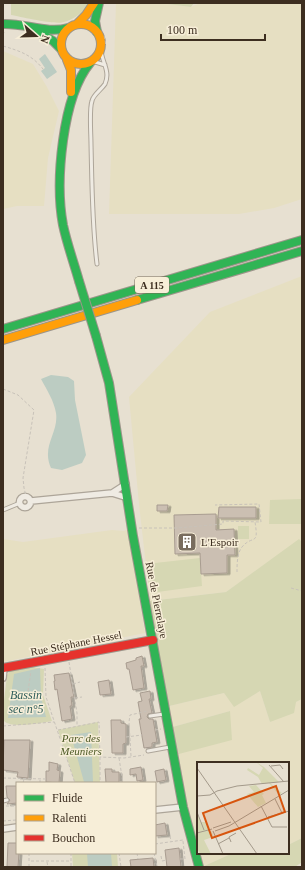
<svg xmlns="http://www.w3.org/2000/svg" width="305" height="870" viewBox="0 0 305 870" font-family="'Times New Roman',serif">
	<style>
		.farmland { fill: #e6dfc2 }
		.green { fill: #d6d7b3 }
		.water { fill: #bcccc2 }
		.building { fill: #cbbfb2; stroke: #a89c90; filter: url(#shadow) }
		.lines { fill: none; stroke-linecap: round; stroke-linejoin: round }
		.lane-casing { stroke: #ada599; stroke-width: 5 }
		.street-casing { stroke: #ada599; stroke-width: 8 }
		.fast-casing { stroke: #9c958a; stroke-width: 10 }
		.slow-casing { stroke: #9c958a; stroke-width: 10 }
		.jam-casing { stroke: #9c958a; stroke-width: 10 }
		.path { stroke: #c8c2b9; stroke-width: 1; stroke-dasharray: 3 2; stroke-linecap: butt }
		.lane { stroke: #efebe3; stroke-width: 3 }
		.street { stroke: #efebe3; stroke-width: 5.5 }
		.fast { stroke: #30b455; stroke-width: 8 }
		.slow { stroke: #ff9f0a; stroke-width: 8 }
		.jam { stroke: #e5322d; stroke-width: 8 }
		.fast-bridge-casing { stroke: #9c958a; stroke-width: 10; stroke-linecap: butt }
		.fast-bridge { stroke: #30b455; stroke-width: 8 }
		.labels { text-anchor: middle; stroke-width: 3; stroke-linejoin: round; paint-order: stroke }
		.shield { fill: #f7eed8; stroke: #756857; stroke-width: 1 }
		.shield-label { font-size: 10px; font-weight: bold; fill: #3d2e20 }
		.poi-label { font-size: 11px; fill: #3d2e20; stroke: #f7eed8; text-anchor: start }
		.street-label { font-size: 11px; fill: #3d2e20; stroke: #f7eed8 }
		.park-label { font-size: 11px; font-style: italic; fill: #4d5a26; stroke: #f7eed8 }
		.water-label { font-size: 12px; font-style: italic; fill: #2f5d5a; stroke: #f7eed8 }
		.inset-road { fill: none; stroke: #a3998a; stroke-width: 1 }
		.view { fill: #d7550e; fill-opacity: 0.15; stroke: #d7550e; stroke-width: 2 }
		.inset-edge { fill: none; stroke: #3d2e20; stroke-width: 2 }
	</style>
	<defs>
		<filter id="shadow"><feDropShadow dx="3" dy="1.5" stdDeviation="0" flood-color="#0004"/></filter>
	</defs>
	<rect width="100%" height="100%" fill="#e7e0d1"/>
	<!-- farmland -->
	<path class="farmland" d="M116,3H160L191,7L200,3H302V199L274,208L239,214H109Z
		M3,51L33,64L47,87L59,111L48,158L44,206H17L3,209Z
		M302,276V542L299,540L226,592L150,601L139,504L129,397L210,312Z
		M128,529L145,633L3,662V539L23,542L112,530L124,531Z
		M260,691L270,722L296,702L302,699V838L288,845V763H198V853H233L202,867H197L175,755L230,711L169,728L165,707L224,693L234,706Z"/>
	<!-- green -->
	<path class="green" d="M11,3H91C85,11 73,20 64,22C55,25 22,17 11,15Z
		M160,3H194L191,7Z
		M302,499V524H269L270,500Z
		M238,526H249V539H238Z
		M299,539L302,542V699L296,702L294,713L270,722L260,691L234,707L224,693L165,707L154,648L150,601L226,592Z
		M200,558L202,586L150,593L146,564Z
		M25,666L44,669L43,695L52,721C41,723 12,729 4,721L3,709L7,675L10,671Z
		M230,711L232,740L175,755L169,728Z
		M98,722L100,783H75L58,730Z
		M302,838V862L295,867H202L233,853H288V845Z
		M72,853H117L118,867H73Z"/>
	<!-- water -->
	<path class="water" d="M45,54L57,72L47,79L41,71L45,68L39,59Z
		M51,375L68,377L74,381L75,400L86,455L82,463L62,470L51,468C41,446 59,433 56,413C54,401 47,390 41,379Z
		M40,668L41,697L46,717L8,718L14,674Z
		M91,732L93,782H84L71,735Z
		M87,853H111L112,867H88Z"/>
	<!-- building -->
	<path class="building" d="M157,505H168L167,511H157Z
		M219,507H256V518H218Z
		M216,514V530L234,529L235,555H227V573L201,574L200,553L175,554L174,515Z
		M142,656L144,666H141L144,688L133,690L129,669H127L126,663L136,660V658Z
		M69,673L74,697H71L72,706H70L72,719L62,721L57,689L55,690L54,681H55L54,675Z
		M109,680L111,694L100,695L98,682Z
		M150,691L151,699H149L152,713L148,714L147,717L149,719H153L157,742L152,743V747L144,748L139,719H141L138,702L142,701L140,693Z
		M111,720H121V723L126,724V743L123,744V753H112Z
		M4,740H30L28,778L17,777L18,772L3,770Z
		M49,762L58,764L57,770L60,771L59,783L46,782V771H49Z
		M141,767L143,780L137,781L136,774L130,775V769Z
		M105,769H112V772H119V783H106Z
		M164,769L166,780L157,782L155,771Z
		M6,786H17V803L7,804L10,800L7,797Z
		M165,823L167,835L155,836V825Z
		M8,843H17V853H19L18,867H7Z
		M179,848L181,867H167L165,850Z
		M153,858L154,867H131L130,860Z"/>
	<g class="lines">
		<!-- lane casing -->
		<g class="lane-casing">
			<path id="lane" d="M92,61L105,65
				M97,264C92,224 92,184 91,144C91,134 89,109 92,101C93,95 101,90 105,84C111,71 101,61 101,49
				M3,510L20,503
				M150,716L164,714
				M148,751L170,747
				M3,801L7,800"/>
		</g>
		<!-- street casing -->
		<g class="street-casing">
			<path id="street" d="M112,493L126,484
				M19.5 502a5.5 5.5 0 1 1 11 0a5.5 5.5 0 1 1-11 0Z
				M31,501L112,493L128,498
				M3,678L4,668
				M155,810L183,807
				M3,829L17,827"/>
		</g>
		<!-- fast casing -->
		<g class="fast-casing">
			<path id="fast" d="M3,24C25,23 47,34 68,28
				M31,28L53,41L61,49
				M97,32L95,21L99,3
				M79,281C74,263 67,244 63,225C55,182 62,97 90,63
				M137,300L302,251
				M3,329L302,240
				M96,336L109,383L133,536L183,807L199,867"/>
		</g>
		<!-- slow casing -->
		<g class="slow-casing">
			<path id="slow" d="M61 44a20 20 0 1 1 40 0a20 20 0 1 1-40 0Z
				M77,24L86,15L94,3
				M67,60L71,70V92
				M3,340L137,300"/>
		</g>
		<!-- jam casing -->
		<g class="jam-casing">
			<path id="jam" d="M3,668L153,640"/>
		</g>
		<!-- path -->
		<path class="path" d="M104,36L106,46
			M3,38L4,32
			M3,46C20,51 32,55 43,69
			M3,389L18,395L34,410L23,478L24,488L26,496
			M139,528H177L223,524V521L261,522L259,504L215,505
			M237,572C237,565 237,553 242,547C253,534 259,547 255,522
			M291,588L302,591
			M69,662L77,713V726
			M45,668L46,697L75,783
			M73,684L80,682
			M28,691L31,671
			M75,698L82,697
			M3,726L54,722
			M58,730L99,722L100,757L124,758L144,755
			M155,730L161,729
			M126,737L142,735
			M131,756L129,722L130,715L148,711
			M100,757V783
			M119,758L123,783
			M3,778L46,779
			M119,782L123,781
			M23,783L24,779
			M40,783V779
			M6,806H17
			M3,821L16,820
			M170,836L171,841
			M155,844L183,840
			M29,853V861H71
			M71,853V867
			M119,853L121,867
			M137,853L138,859
			M154,853L157,867
			M161,856L162,861L167,860
			M180,859H185L183,841
			M47,862L48,867
			M29,867V862"/>
		<!-- lane -->
		<use href="#lane" class="lane"/>
		<!-- street -->
		<use href="#street" class="street"/>
		<!-- fast -->
		<use href="#fast" class="fast"/>
		<!-- slow -->
		<use href="#slow" class="slow"/>
		<!-- jam -->
		<use href="#jam" class="jam"/>
		<!-- fast-bridge casing -->
		<g class="fast-bridge-casing">
			<path id="fast-bridge" d="M79,281L96,336"/>
		</g>
		<!-- fast-bridge -->
		<use href="#fast-bridge" class="fast-bridge"/>
	</g>
	<!-- icons -->
	<defs>
		<g id="building-square" transform="scale(1)"><rect x="-9" y="-9" width="18" height="18" rx="4" fill="#786c5e" stroke="#f7eed8"/><path d="M-4-6H4V6H1V3H-1V6H-4ZM-2.5-4.3h1.7v1.8h-1.7ZM.8-4.3h1.7v1.8H.8ZM-2.5-1h1.7V.8h-1.7ZM.8-1h1.7V.8H.8Z" fill="#fff"/></g>
	</defs>
	<g fill-rule="evenodd">
		<use href="#building-square" x="187" y="542"/>
	</g>
	<g class="labels">
		<!-- shield labels -->
		<rect class="shield" x="135" y="277" width="34" height="16" rx="3"/>
		<g class="shield-label">
			<text x="152" y="289">A 115</text>
		</g>
		<!-- poi labels -->
		<g class="poi-label">
			<text x="201" y="546">L'Espoir</text>
		</g>
		<!-- street labels -->
		<g class="street-label">
			<text transform="translate(157 600) rotate(79)" y="4">Rue de Pierrelaye</text>
			<text transform="translate(76 643) rotate(-11)" y="4">Rue Stéphane Hessel</text>
		</g>
		<!-- park labels -->
		<g class="park-label">
			<text x="81" y="742">Parc des<tspan x="81" dy="13">Meuniers</tspan></text>
		</g>
		<!-- water labels -->
		<g class="water-label">
			<text x="26" y="699">Bassin<tspan x="26" dy="14">sec n°5</tspan></text>
		</g>
	</g>
	<!-- overview -->
	<g transform="translate(197 762)">
		<rect width="92" height="92" fill="#e7e0d1"/>
		<path d="M59,0L67,5L82,20L73,21L85,31L82,33L72,21L65,22L61,15L50,8L51,6L62,13L66,6ZM59,23L67,32L65,33L69,41L61,45L50,32L57,30L52,24ZM0,50L4,60H10L11,68L15,70L16,75L7,78L14,92H3L0,86Z" fill="#d6d7b3"/>
		<path class="inset-road" d="M72,3L87,20M74,4L83,3L86,7M0,6L60,92M0,34L13,33L20,29L40,24L92,19M78,37L85,51M64,44L75,65H90M0,50L7,68M71,55L92,49M16,66L34,60M16,69L26,92M18,69L32,64L92,28M0,71L15,67M34,80L32,75L39,71M21,82L32,76"/>
		<path class="view" d="M79,24L88,50L15,76L6,51Z"/>
		<rect width="92" height="92" class="inset-edge"/>
	</g>
	<!-- border -->
	<rect width="305" height="870" fill="none" stroke="#3d2e20" stroke-width="8"/>
	<!-- legend -->
	<rect x="16" y="782" width="140" height="72" fill="#f7eed8" stroke="#ada18e"/>
	<rect x="24" y="795" width="20" height="6" fill="#30b455" stroke="#ada18e"/>
	<text x="52" y="802" font-size="12" fill="#3d2e20">Fluide</text>
	<rect x="24" y="815" width="20" height="6" fill="#ff9f0a" stroke="#ada18e"/>
	<text x="52" y="822" font-size="12" fill="#3d2e20">Ralenti</text>
	<rect x="24" y="835" width="20" height="6" fill="#e5322d" stroke="#ada18e"/>
	<text x="52" y="842" font-size="12" fill="#3d2e20">Bouchon</text>
	<!-- north arrow -->
	<g transform="translate(36 36) rotate(110)" stroke="#f7eed8" stroke-width="3" paint-order="stroke">
	<path d="M0-3L7 15L0 10L-7 15Z" fill="#3d2e20"/>
	<text y="-6" font-size="11" font-weight="bold" text-anchor="middle" fill="#3d2e20">N</text>
	</g>
	<!-- scale -->
	<path d="M161 34v6h104v-6" fill="none" stroke="#3d2e20" stroke-width="2"/>
	<text x="167" y="34" font-size="12" fill="#3d2e20" stroke="#f7eed8" stroke-width="3" paint-order="stroke">100 m</text>
</svg>
